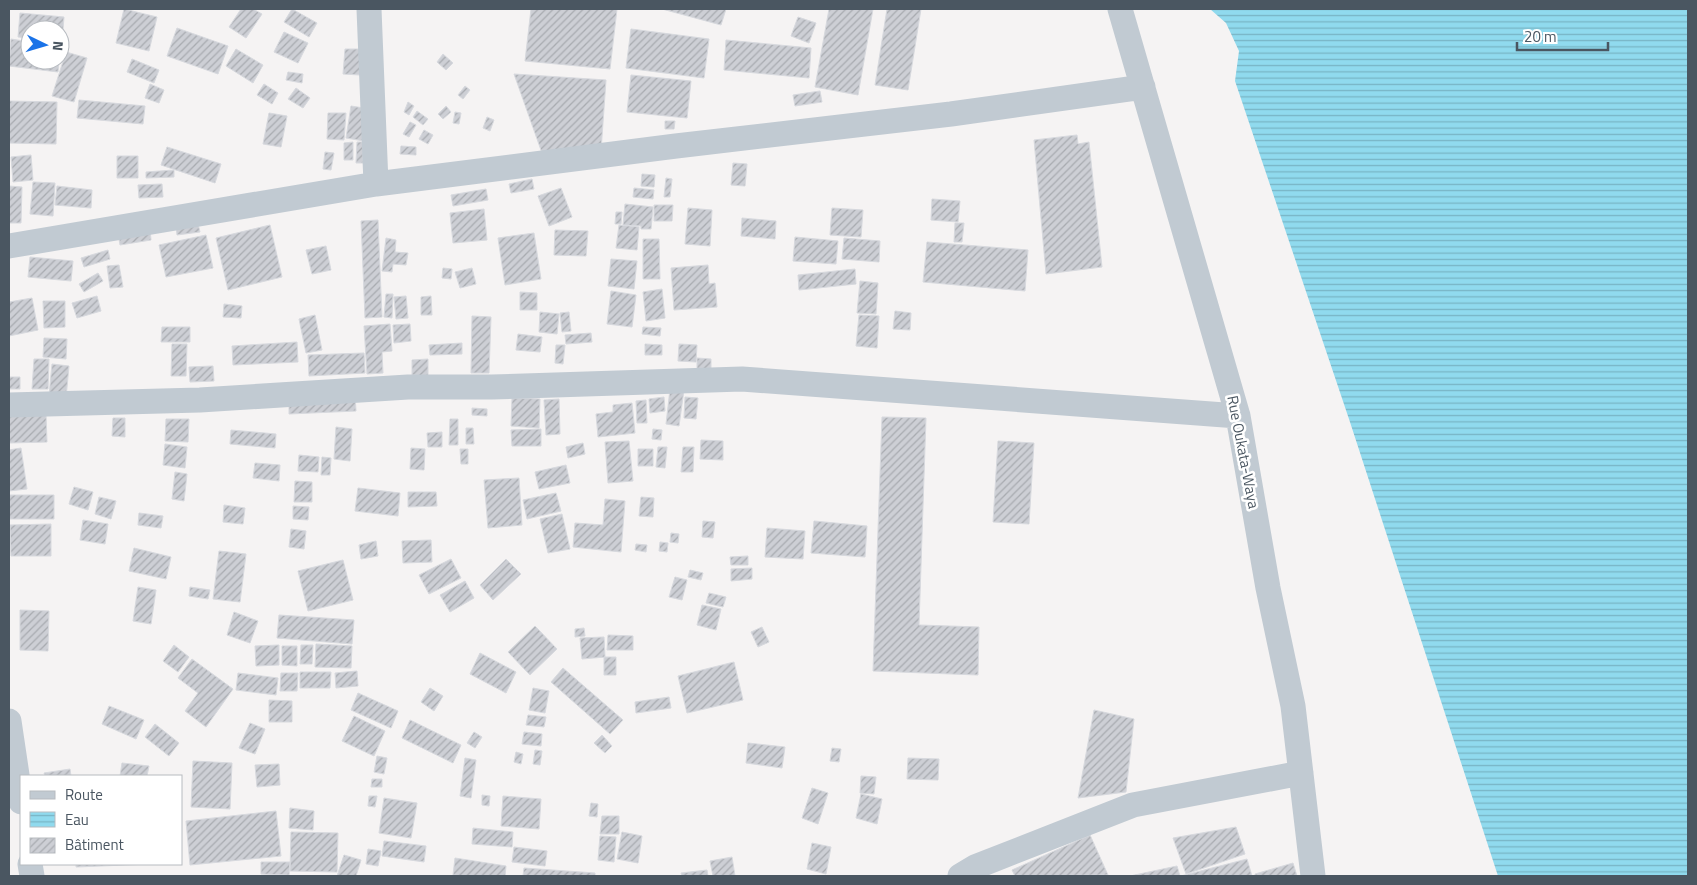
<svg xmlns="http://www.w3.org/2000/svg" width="1697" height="885" viewBox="0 0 1697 885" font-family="'Titillium Web',sans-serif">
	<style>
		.water { fill: url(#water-rules) }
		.building { fill: url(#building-hatch); stroke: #d7d9de }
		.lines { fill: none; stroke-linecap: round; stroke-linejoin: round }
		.minor { stroke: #c1cad2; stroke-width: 25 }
		.labels { text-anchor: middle; stroke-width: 5; stroke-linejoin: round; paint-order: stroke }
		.street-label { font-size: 15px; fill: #4a5661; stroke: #fff }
	</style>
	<defs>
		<pattern id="water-rules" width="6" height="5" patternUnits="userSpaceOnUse" patternTransform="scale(1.25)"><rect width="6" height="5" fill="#90daee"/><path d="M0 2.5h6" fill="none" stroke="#78b4c4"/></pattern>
		<pattern id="building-hatch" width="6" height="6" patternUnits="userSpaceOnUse" patternTransform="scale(1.25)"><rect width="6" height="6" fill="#cdcfd5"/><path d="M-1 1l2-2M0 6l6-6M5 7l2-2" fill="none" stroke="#a8abb0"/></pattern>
	</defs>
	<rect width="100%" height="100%" fill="#f5f3f3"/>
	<!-- water -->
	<path class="water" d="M1210,9H1688V876H1498L1349,419L1235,81L1239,51L1226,23Z"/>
	<!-- building -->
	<path class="building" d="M124,9L157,17L149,51L116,43Z
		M241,9H253L262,14L246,38L229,27Z
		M292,9L317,23L309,37L284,22Z
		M531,9H617L610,69L525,61Z
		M662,9H726L721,25Z
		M829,9H873L858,95L815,87Z
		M887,9H921L908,90L875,85Z
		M20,13L64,17L62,41L60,40V30H30V38L18,37Z
		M798,17L816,23L809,43L791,36Z
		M177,28L228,46L218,74L167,56Z
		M631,29L709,39L704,78L626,68Z
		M284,32L308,43L298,63L274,52Z
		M11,39L30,42V60H59L58,72L9,66Z
		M726,40L811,48L809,78L724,70Z
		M236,49L263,65L253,83L226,66Z
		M345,49H361L360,75L343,74Z
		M66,52L87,58L74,102L52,96Z
		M443,54L453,63L446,70L437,62Z
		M132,59L159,70L154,83L127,72Z
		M288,72L303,74L302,83L286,80Z
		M514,74L606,80L601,151L542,153Z
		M631,75L691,81L687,118L627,112Z
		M150,84L164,90L159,103L145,98Z
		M264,84L278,93L272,104L257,95Z
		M465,86L470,90L463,99L458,95Z
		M296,88L310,98L303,108L288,99Z
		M820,91L822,102L795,106L793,95Z
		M79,100L145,106L143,124L77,118Z
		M9,101L57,102L56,144L9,143Z
		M408,102L414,106L409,115L404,112Z
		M351,106L370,109L364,141L346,138Z
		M446,106L451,112L443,119L438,114Z
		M417,111L428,119L423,125L413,117Z
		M455,112L461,113L459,124L453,123Z
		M269,113L287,116L281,147L263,144Z
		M328,113H346L344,140L327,139Z
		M487,117L494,120L490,131L483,128Z
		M665,121H675L674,129H665Z
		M410,122L416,125L409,137L403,134Z
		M424,130L433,135L428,144L419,139Z
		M1077,135L1078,144L1089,142L1102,267L1046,274L1034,140Z
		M353,142V160H344V143Z
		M357,142H363V163H356Z
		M401,146L416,147V155L400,154Z
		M167,147L221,164L215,183L161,165Z
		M325,152L334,153L331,170L323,169Z
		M31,155L33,180L13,182L11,157Z
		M117,156H138V178H117Z
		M733,163L747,164L745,186L731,185Z
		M174,170V177L146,178V172Z
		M642,174L655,175L654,187L641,186Z
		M666,178L672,179L670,197H664Z
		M532,179L534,189L511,193L509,184Z
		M33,182L55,183L53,216L30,214Z
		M162,184L163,197L139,198L138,185Z
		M9,186L22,187L21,223H9Z
		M57,186L92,190L91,208L55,205Z
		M561,188L572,217L549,226L538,196Z
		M634,188L654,190L653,199L633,197Z
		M486,189L488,200L453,206L451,195Z
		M932,199L960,201L958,222L931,220Z
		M625,204L653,207L651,229H641V226L623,225Z
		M654,205H673L672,221H654Z
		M688,208L712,210L710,246L685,244Z
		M832,208L863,210L861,237L830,235Z
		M484,209L487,240L453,243L450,213Z
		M616,212H622L621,224H615Z
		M742,218L776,221L775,239L741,236Z
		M378,220L382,317L365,318L361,221Z
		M955,223H964L962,242H954Z
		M198,224L200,232L177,235L176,227Z
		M270,225L282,277L228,290L216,238Z
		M619,225L639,227L637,250L616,248Z
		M150,229L151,240L120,245L118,233Z
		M555,230L588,231L586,256L554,255Z
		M534,233L541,279L505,285L498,238Z
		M206,235L213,268L166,277L159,245Z
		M795,237L838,241L836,264L793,261Z
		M386,238L396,240L395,252L408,253L406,265L393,264L392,272L382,271Z
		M844,238L880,241L879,262L842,259Z
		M643,239H659L660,279H643Z
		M927,242L1028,250L1025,291L923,282Z
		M326,246L331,270L312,274L306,250Z
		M108,250L110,259L84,267L81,258Z
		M30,257L73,261L71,281L28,277Z
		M611,259L637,261L634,289L608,286Z
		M119,265L123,287L110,288L107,266Z
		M708,265L709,284L715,283L717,307L674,310L671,268Z
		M443,268L452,269L451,279L442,278Z
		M472,268L476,284L460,288L455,272Z
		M855,269L856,284L799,290L798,275Z
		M98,273L103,281L84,292L79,284Z
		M860,281L878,283L876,314L857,313Z
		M662,289L665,318L646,321L643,292Z
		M611,291L636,295L632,327L607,324Z
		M520,292L537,293V310H520Z
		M386,294H393L392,318L384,317Z
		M97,296L101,311L77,318L72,303Z
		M406,296L408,318L396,319L394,297Z
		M431,296L432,315H421V297Z
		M32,298L38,330L9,336V302Z
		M43,301H65V327L44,328Z
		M224,304L242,306L241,318L223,317Z
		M895,311L911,313L910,330L893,329Z
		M540,312L559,314L557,334L539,332Z
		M569,312L571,331L562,332L560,313Z
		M315,315L322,350L306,353L299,319Z
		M859,315L879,316L877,348L856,346Z
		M472,316L491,317L489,373H471Z
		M390,324L392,351L382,352L383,373L367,374L364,326Z
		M410,324L411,341L394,343L393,325Z
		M162,327H190V342H161Z
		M643,327L661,328L660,336L642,334Z
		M591,333L592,342L566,344L565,335Z
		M518,334L542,337L540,352L516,350Z
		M44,338L67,339L66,359L43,357Z
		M297,342L298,362L233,365L232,346Z
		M462,343V354L430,355L429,345Z
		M172,344H187L186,376H171Z
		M645,344L662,345V355H645Z
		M679,344L697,345L696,362L678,361Z
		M556,345H565L563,364L555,363Z
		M364,353L365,373L309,376L308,355Z
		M697,358L711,359V373H697Z
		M34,359H49L48,389H32Z
		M428,359V376L412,375V360Z
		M52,364L69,366L66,398L49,396Z
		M213,366L214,381L190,382L189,367Z
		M9,377H20V389H9Z
		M670,389L684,390L679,426L666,424Z
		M355,395L356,411L289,414V399Z
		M664,397L665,411L650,413L649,399Z
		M685,397L698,398L696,419L684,418Z
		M512,398L540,399L539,428L511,426Z
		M559,399L560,434L546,435L544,400Z
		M646,400L647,423H637L636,401Z
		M632,403L635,433L598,437L596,414L613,412V405Z
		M472,408L487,409V416L472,415Z
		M46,415L47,442L9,443V416Z
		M882,417L926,418L919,625L979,627L978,675L873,671Z
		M113,418H125V437L112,436Z
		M166,419H189L188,442L165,441Z
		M450,419H458V445H449Z
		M336,427L352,429L350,461L334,459Z
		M466,428H473L474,444H466Z
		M541,429V446H512L511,430Z
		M653,429L662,430L661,440L652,439Z
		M231,430L276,434L275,448L230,444Z
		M442,432V447H428L427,433Z
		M701,440L723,441V460L700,459Z
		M629,441L633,481L608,483L605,442Z
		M998,441L1034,443L1029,524L993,522Z
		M583,443L585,454L568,458L566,447Z
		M165,444L187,447L185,468L163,465Z
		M658,447H667L665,468L656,467Z
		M683,447H694L693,472H681Z
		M21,448L27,489L9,491V450Z
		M411,448L425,449L424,470L410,469Z
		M460,449H468V464H461Z
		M638,449H653V466H638Z
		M299,455L319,457L318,472L298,471Z
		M322,457L331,458L330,475H321Z
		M255,463L280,465L279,481L253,478Z
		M566,465L570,483L539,489L535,472Z
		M175,472L187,474L184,501L172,499Z
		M519,478L522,525L488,528L484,480Z
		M295,481L312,482V502H294Z
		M74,487L93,492L88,510L69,504Z
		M358,488L400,493L398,516L355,511Z
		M408,492H436L437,506L408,507Z
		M556,493L561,511L527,519L523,500Z
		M9,495H54V519H9Z
		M99,497L116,501L111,519L95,514Z
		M641,497L654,498L653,517L639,516Z
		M605,499L625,501L621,552L573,547L575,523L603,525Z
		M224,505L245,508L243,524L223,522Z
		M293,506L309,507L308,520L293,519Z
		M139,513L163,516L161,528L138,525Z
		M562,514L570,549L548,553L540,519Z
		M83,520L108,524L105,544L80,540Z
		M703,521L715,522L713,538L702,537Z
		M814,521L867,526L865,557L811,553Z
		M51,524V556H11L10,525Z
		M767,528L805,531L803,559L765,557Z
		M291,529L306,531L304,549L289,547Z
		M671,533L679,534L678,543L670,542Z
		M431,540L432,562L403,563L402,541Z
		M376,541L378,556L361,559L359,545Z
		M660,542L668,543L667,552L659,551Z
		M636,544L647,545L646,552L635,550Z
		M134,548L171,557L166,579L129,571Z
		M219,551L246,554L240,602L213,599Z
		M748,556V565H731L730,557Z
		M451,559L461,578L429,594L419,575Z
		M506,559L521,574L493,600L480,585Z
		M343,560L353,600L308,611L298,571Z
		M752,568V579L731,581V569Z
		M690,570L703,573L701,580L688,577Z
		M675,577L687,580L682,600L669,597Z
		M465,581L474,598L450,612L440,595Z
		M138,587L156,590L151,624L133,621Z
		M190,587L210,590L208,599L189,596Z
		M709,593L726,597L723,607L706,603Z
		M702,605L721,609L716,630L697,625Z
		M20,610L49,611L48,651L20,650Z
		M234,612L258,621L250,643L227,635Z
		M279,615L354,620L352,644L277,638Z
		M535,626L557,649L530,675L508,652Z
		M762,627L769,642L758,647L751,632Z
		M584,628L585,636L575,637V629Z
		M608,635L633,636V650H607Z
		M604,637L605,657L582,659L580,638Z
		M316,644L352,646L351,668L315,667Z
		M174,645L189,657L178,672L163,661Z
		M279,645V665L256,666L255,646Z
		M301,645H313L312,664H300Z
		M282,646H297V666L282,665Z
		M480,653L516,672L506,693L470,674Z
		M604,657H616V675H604Z
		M192,659L233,689L206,727L185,711L198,693L178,678Z
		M734,662L743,700L687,713L678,676Z
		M563,668L623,720L610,734L551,682Z
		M357,671L358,686L336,688L335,673Z
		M300,672H331L330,688H300Z
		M238,673L278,678L276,695L236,690Z
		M281,673H298L297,691H280Z
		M430,688L443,696L434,711L421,702Z
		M533,688L549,691L545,713L529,710Z
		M358,693L398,711L391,728L351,710Z
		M669,697L671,708L636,713L635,702Z
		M269,700L292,701V722H269Z
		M109,706L144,720L136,739L102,724Z
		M1094,710L1134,719L1126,792L1078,798Z
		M528,715L546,717L544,727L526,725Z
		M354,716L385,731L374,756L342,741Z
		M410,720L461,745L453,763L402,738Z
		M250,723L265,729L255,754L239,748Z
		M155,724L179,743L169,756L145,737Z
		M474,732L482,737L475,748L467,743Z
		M524,732L542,734L541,746L522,744Z
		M602,735L612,746L605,753L594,743Z
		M748,743L785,747L782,768L746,763Z
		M832,748L841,749L839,762L830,761Z
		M535,750L542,751L540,765L533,764Z
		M516,752L523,754L521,764L514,762Z
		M377,756L387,758L384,774L374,772Z
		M465,758L476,760L471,798L460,796Z
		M908,758L939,759L938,780L907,779Z
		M193,761L232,763L230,809L191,807Z
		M122,763L149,766L147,776H120Z
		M279,764L280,785L257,787L255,765Z
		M70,769L71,776H45L44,773Z
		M861,776L876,777L874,794L860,793Z
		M372,779H382V787H371Z
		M812,788L828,793L818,824L802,818Z
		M861,794L882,799L877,824L856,818Z
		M482,795L490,796L489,806L482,805Z
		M369,796H377L375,807L368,806Z
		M503,796L541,799L539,829L501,826Z
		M384,798L417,803L411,838L379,833Z
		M591,803L598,804L597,817L589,816Z
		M290,808L314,811L313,830L289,828Z
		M276,811L281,856L190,865L186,821Z
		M602,816H619V834H600Z
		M1236,827L1245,854L1186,874L1173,838Z
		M473,828L513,832L512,847L472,844Z
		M291,832L338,833L337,872L290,871Z
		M622,832L642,836L638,863L617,859Z
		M1090,835L1108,875L1015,876L1012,870Z
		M600,836L616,837L614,862L598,860Z
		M384,841L426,846L424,862L382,856Z
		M812,843L831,847L826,874L807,869Z
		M514,847L547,851L545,866L512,862Z
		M368,849L381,851L378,866L366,864Z
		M344,855L361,860L356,876H337Z
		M732,857L735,876H713L710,861Z
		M455,858L506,866L505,876H464L453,875Z
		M1247,859L1252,876H1181Z
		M261,862H290L289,875L261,874Z
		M1293,863L1297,876H1255V874Z
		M76,864H150L76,867Z
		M1177,866L1180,876H1130Z
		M524,868L595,873V876H523Z
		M707,870L708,876H682L681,873Z"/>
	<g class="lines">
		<!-- minor -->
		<path class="minor" d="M369,9L376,184
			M1120,9L1238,416L1268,588L1293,706L1313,876
			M9,246L376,184L676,146L951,114L1143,87
			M9,405L200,400L408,387H492L742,379L1238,416
			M9,721L21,802
			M30,864L32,876
			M960,876L975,867L1133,805L1301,773"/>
	</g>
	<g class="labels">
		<!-- street labels -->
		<g class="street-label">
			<text transform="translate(1243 452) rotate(79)" y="5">Rue Oukata-Waya</text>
		</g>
	</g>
	<!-- border -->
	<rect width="1697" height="885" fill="none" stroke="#4a5661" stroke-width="20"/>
	<!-- legend -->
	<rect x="20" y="775" width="162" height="90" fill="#ffffff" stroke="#b7bbc0"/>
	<rect x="30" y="791" width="25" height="8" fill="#c1cad2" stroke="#b7bbc0"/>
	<text x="65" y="800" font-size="15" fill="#4a5661">Route</text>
	<rect x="30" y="812" width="25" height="15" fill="url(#water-rules)" stroke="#b7bbc0"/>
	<text x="65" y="825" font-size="15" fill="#4a5661">Eau</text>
	<rect x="30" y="838" width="25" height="15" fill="url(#building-hatch)" stroke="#b7bbc0"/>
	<text x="65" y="850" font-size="15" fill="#4a5661">Bâtiment</text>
	<!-- north arrow -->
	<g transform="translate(45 45) rotate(95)"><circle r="24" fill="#ffffff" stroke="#b7bbc0"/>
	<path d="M0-4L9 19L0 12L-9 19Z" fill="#1a73e8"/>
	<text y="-8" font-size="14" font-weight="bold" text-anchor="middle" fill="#4a5661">N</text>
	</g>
	<!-- scale -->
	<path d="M1517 42v8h91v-8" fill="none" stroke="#4a5661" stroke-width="2.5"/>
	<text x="1524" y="42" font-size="15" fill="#4a5661" stroke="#ffffff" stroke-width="4" paint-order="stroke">20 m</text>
</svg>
